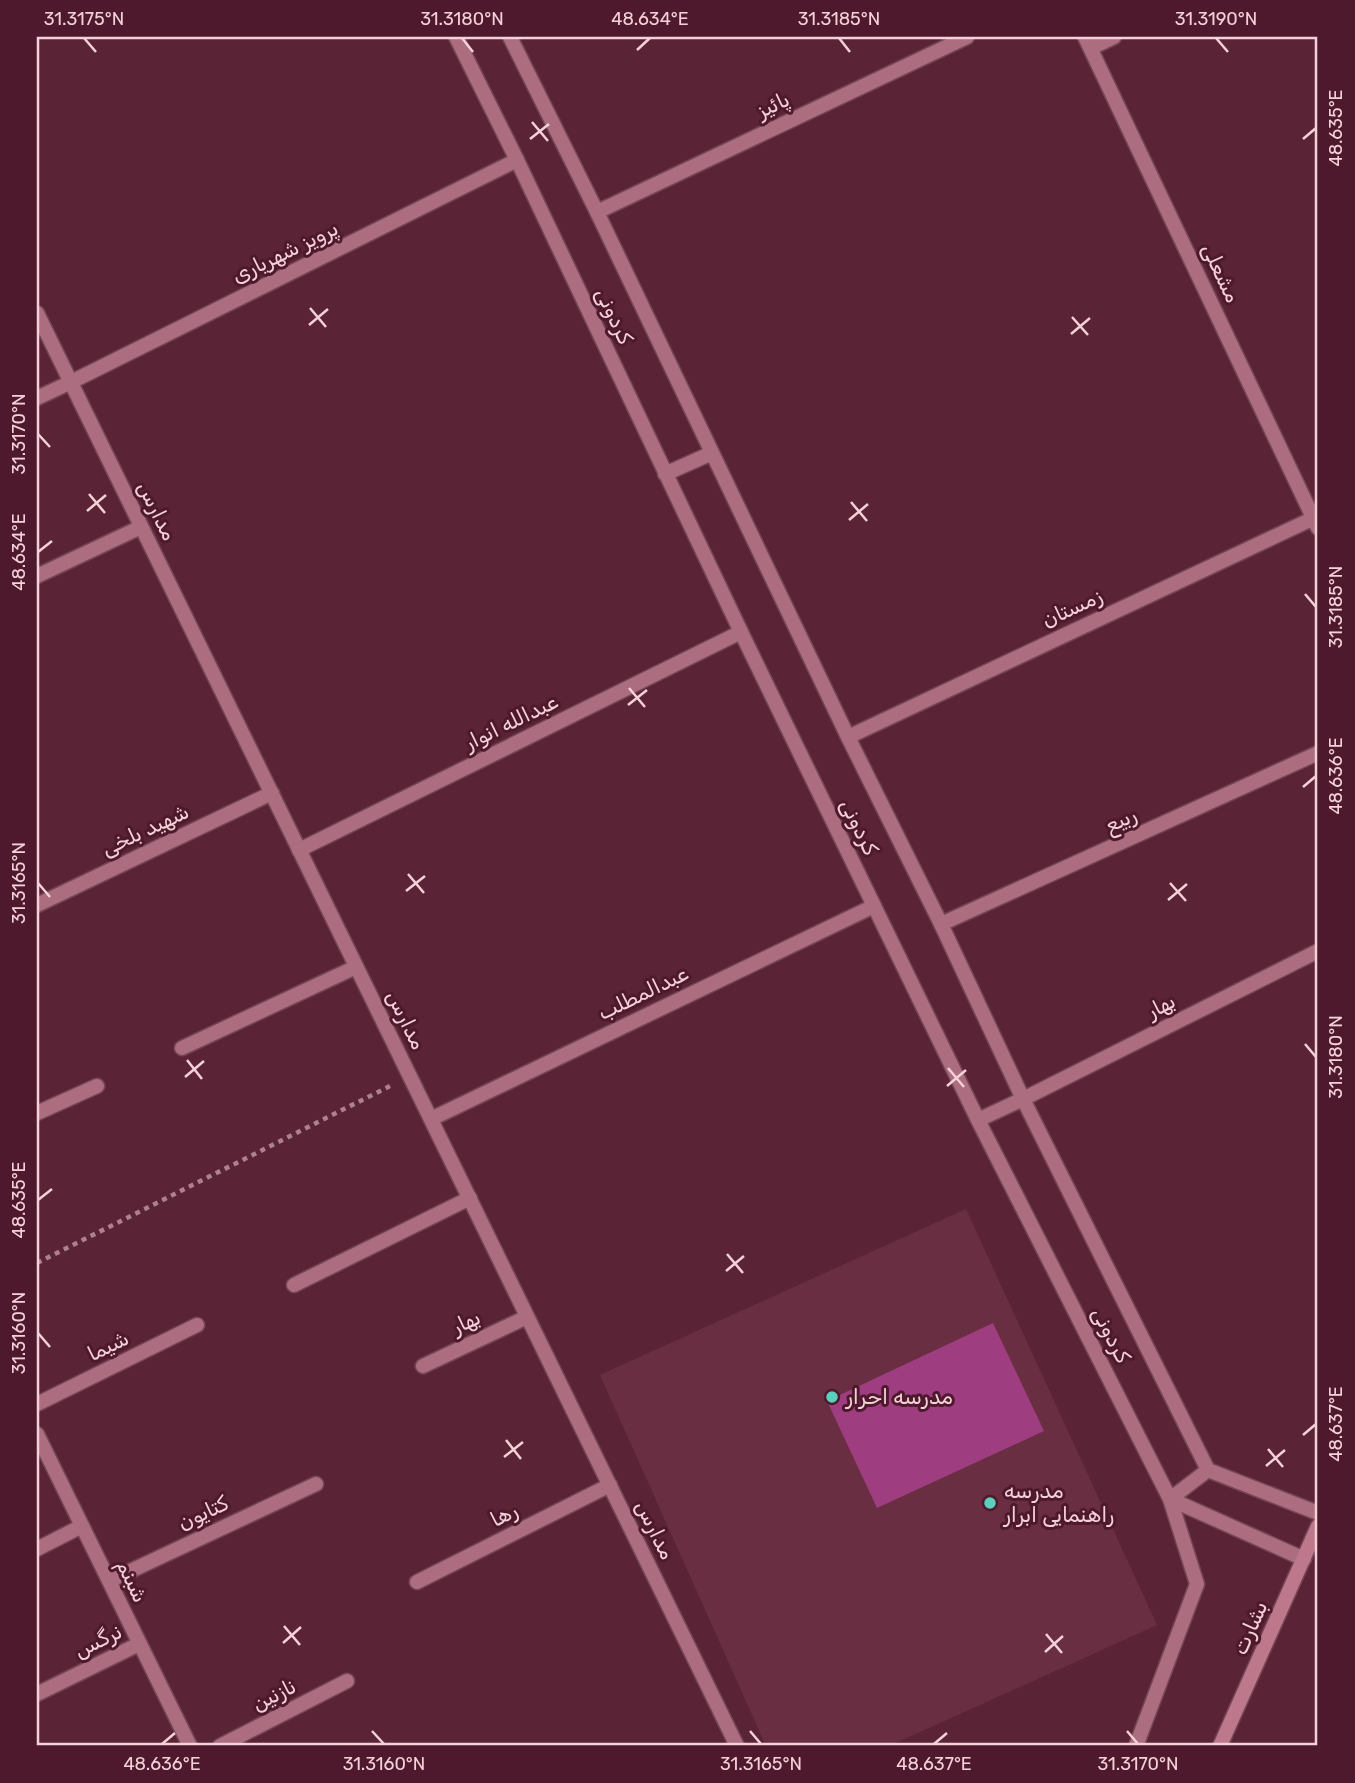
<svg xmlns="http://www.w3.org/2000/svg" width="1355" height="1783" viewBox="0 0 1355 1783" font-family="Rubik,Cairo,sans-serif">
	<style>
		.built { fill: #6a2e42 }
		.building { fill: #9e3d80 }
		.lines { fill: none; stroke-linecap: round; stroke-linejoin: round }
		.service-casing { stroke: #734555; stroke-width: 17 }
		.minor-casing { stroke: #734555; stroke-width: 17 }
		.tertiary-casing { stroke: #734555; stroke-width: 17 }
		.secondary-casing { stroke: #734555; stroke-width: 17 }
		.path { stroke: #ad818e; stroke-width: 4.5; stroke-dasharray: 5 5; stroke-linecap: butt }
		.service { stroke: #ab6d7f; stroke-width: 14 }
		.minor { stroke: #ab6d7f; stroke-width: 14 }
		.tertiary { stroke: #ab6d7f; stroke-width: 14 }
		.secondary { stroke: #bd788c; stroke-width: 14 }
		.ticks { fill: none; stroke: #f4d1d9; stroke-width: 2.5 }
		.poi-dot { fill: #5bcebc; stroke: #4e192c; stroke-width: 2.5 }
		.labels { text-anchor: middle; stroke-width: 6; stroke-linejoin: round; paint-order: stroke }
		.street-label { font-size: 21px; fill: #f4d1d9; stroke: #4e192c }
		.poi-label { font-size: 21px; fill: #f4d1d9; stroke: #4e192c; text-anchor: start }
		.neatline { fill: none; stroke: #f4d1d9; stroke-width: 2.5 }
		.ticks-label { font-size: 18px; text-anchor: middle; fill: #f4d1d9 }
	</style>
	<rect width="100%" height="100%" fill="#5a2436"/>
	<!-- built -->
	<path class="built" d="M966,1209L1157,1625L889,1746H766L600,1375Z"/>
	<!-- building -->
	<path class="building" d="M993,1323L1044,1431L877,1508L827,1401Z"/>
	<g class="lines">
		<!-- service casing -->
		<g class="service-casing">
			<path id="service" d="M1091,48L1114,37
				M597,212L967,37
				M71,382L517,160
				M848,737L1314,518
				M299,850L741,632
				M37,905L272,793
				M941,924L1318,753
				M182,1048L356,967
				M1023,1099L1318,951
				M37,1113L97,1086
				M294,1285L470,1198
				M423,1366L527,1317
				M37,1404L197,1325
				M37,1549L82,1526
				M37,1694L139,1644
				M220,1746L347,1681
				M1136,1746L1197,1584L1170,1499L1208,1470"/>
		</g>
		<!-- minor casing -->
		<g class="minor-casing">
			<path id="minor" d="M1085,37L1318,528
				M37,313L737,1746
				M37,398L71,382
				M37,576L141,527
				M431,1119L874,906
				M37,1434L190,1746
				M109,1581L316,1484
				M417,1582L610,1485"/>
		</g>
		<!-- tertiary casing -->
		<g class="tertiary-casing">
			<path id="tertiary" d="M456,37L517,160L741,632L978,1120L1170,1499L1304,1559
				M510,37L597,212L848,737L941,924L1023,1099L1208,1470L1318,1513
				M665,474L712,453
				M978,1120L1023,1099"/>
		</g>
		<!-- secondary casing -->
		<g class="secondary-casing">
			<path id="secondary" d="M1220,1746L1318,1526"/>
		</g>
		<!-- path -->
		<path class="path" d="M37,1263L390,1086"/>
		<!-- service -->
		<use href="#service" class="service"/>
		<!-- minor -->
		<use href="#minor" class="minor"/>
		<!-- tertiary -->
		<use href="#tertiary" class="tertiary"/>
		<!-- secondary -->
		<use href="#secondary" class="secondary"/>
	</g>
	<!-- ticks -->
	<path class="ticks" d="M84,38L96,52M462,38L473,52M839,38L850,52M1216,38L1228,52M637,50L650,38M532,122L548,141M530,139L549,124M1303,139L1316,128M310,308L326,327M1072,317L1088,335M309,325L328,309M1071,334L1090,318M38,434L50,447M89,494L105,513M851,502L867,521M87,511L106,495M849,520L868,504M38,552L52,541M1305,594L1316,607M629,688L645,707M628,705L647,690M1303,787L1316,776M408,874L424,893M38,883L50,897M1170,883L1186,901M406,891L425,876M1168,900L1187,884M1305,1044L1316,1057M187,1060L202,1079M948,1068L964,1087M185,1077L204,1061M947,1086L966,1070M38,1200L52,1189M727,1254L743,1273M726,1271L744,1256M38,1333L50,1347M1303,1435L1316,1424M506,1440L521,1459M1268,1449L1283,1467M504,1457L523,1442M1266,1466L1285,1450M284,1626L300,1645M1046,1634L1062,1653M283,1643L301,1627M1045,1652L1063,1636M372,1731L384,1744M750,1731L761,1744M1127,1731L1138,1744M162,1744L175,1733M934,1744L947,1733"/>
	<!-- markers -->
	<g class="poi-dot">
		<circle cx="832" cy="1397" r="7"/>
		<circle cx="990" cy="1503" r="7"/>
	</g>
	<g class="labels">
		<!-- street labels -->
		<g class="street-label">
			<text transform="translate(773 105) rotate(-25)" y="7">پائیز</text>
			<text transform="translate(285 252) rotate(-26)" y="7">پرویز شهریاری</text>
			<text transform="translate(1221 273) rotate(65)" y="7">مشعلی</text>
			<text transform="translate(614 316) rotate(65)" y="7">کردونی</text>
			<text transform="translate(157 511) rotate(64)" y="7">مدارس</text>
			<text transform="translate(1072 608) rotate(-25)" y="7">زمستان</text>
			<text transform="translate(511 722) rotate(-26)" y="7">عبدالله انوار</text>
			<text transform="translate(1121 820) rotate(-24)" y="7">ربیع</text>
			<text transform="translate(859 827) rotate(64)" y="7">کردونی</text>
			<text transform="translate(145 830) rotate(-25)" y="7">شهید بلخی</text>
			<text transform="translate(643 993) rotate(-26)" y="7">عبدالمطلب</text>
			<text transform="translate(1161 1006) rotate(-27)" y="7">بهار</text>
			<text transform="translate(406 1020) rotate(64)" y="7">مدارس</text>
			<text transform="translate(466 1322) rotate(-25)" y="7">بهار</text>
			<text transform="translate(1111 1335) rotate(63)" y="7">کردونی</text>
			<text transform="translate(108 1346) rotate(-26)" y="7">شیما</text>
			<text transform="translate(203 1513) rotate(-25)" y="7">کتایون</text>
			<text transform="translate(504 1515) rotate(-27)" y="7">رها</text>
			<text transform="translate(655 1530) rotate(64)" y="7">مدارس</text>
			<text transform="translate(132 1581) rotate(64)" y="7">شبنم</text>
			<text transform="translate(1250 1628) rotate(-66)" y="7">بشارت</text>
			<text transform="translate(98 1641) rotate(-26)" y="7">نرگس</text>
			<text transform="translate(274 1695) rotate(-27)" y="7">نازنین</text>
		</g>
		<!-- poi labels -->
		<g class="poi-label">
			<text x="846" y="1404">مدرسه احرار</text>
			<text x="1004" y="1498">مدرسه<tspan x="1004" dy="24">راهنمایی ابرار</tspan></text>
		</g>
	</g>
	<!-- border -->
	<rect width="1355" height="1783" fill="none" stroke="#4e192c" stroke-width="77"/>
	<rect x="38" y="38" width="1278" height="1706" class="neatline"/>
	<g class="ticks-label">
		<text x="84" y="25">31.3175°N</text>
		<text x="462" y="25">31.3180°N</text>
		<text x="650" y="25">48.634°E</text>
		<text x="839" y="25">31.3185°N</text>
		<text x="1216" y="25">31.3190°N</text>
		<text transform="translate(1336 128) rotate(-90)" y="6">48.635°E</text>
		<text transform="translate(19 434) rotate(-90)" y="6">31.3170°N</text>
		<text transform="translate(19 552) rotate(-90)" y="6">48.634°E</text>
		<text transform="translate(1336 607) rotate(-90)" y="6">31.3185°N</text>
		<text transform="translate(1336 776) rotate(-90)" y="6">48.636°E</text>
		<text transform="translate(19 883) rotate(-90)" y="6">31.3165°N</text>
		<text transform="translate(1336 1057) rotate(-90)" y="6">31.3180°N</text>
		<text transform="translate(19 1200) rotate(-90)" y="6">48.635°E</text>
		<text transform="translate(19 1333) rotate(-90)" y="6">31.3160°N</text>
		<text transform="translate(1336 1424) rotate(-90)" y="6">48.637°E</text>
		<text x="162" y="1770">48.636°E</text>
		<text x="384" y="1770">31.3160°N</text>
		<text x="761" y="1770">31.3165°N</text>
		<text x="934" y="1770">48.637°E</text>
		<text x="1138" y="1770">31.3170°N</text>
	</g>
</svg>
